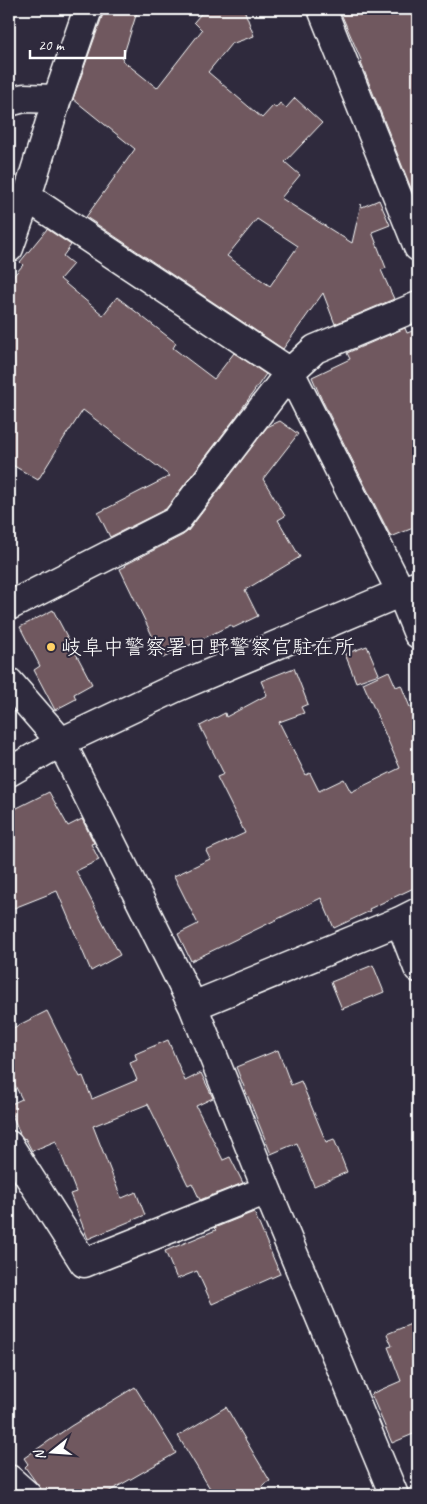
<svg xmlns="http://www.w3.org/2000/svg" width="427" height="1504" viewBox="0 0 427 1504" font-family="Caveat,'Klee One',sans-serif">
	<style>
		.building { fill: #6f595e; stroke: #fff; fill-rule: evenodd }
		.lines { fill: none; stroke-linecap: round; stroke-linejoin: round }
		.minor-casing { stroke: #fff; stroke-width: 31 }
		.minor { stroke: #2f2a3d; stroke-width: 28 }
		.poi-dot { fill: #ffd166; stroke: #2f2a3d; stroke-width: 2 }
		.labels { text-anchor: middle; stroke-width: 4; stroke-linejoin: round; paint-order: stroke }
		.poi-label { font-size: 21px; fill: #fff; stroke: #2f2a3d; text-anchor: start }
	</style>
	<rect width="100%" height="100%" fill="#2f2a3d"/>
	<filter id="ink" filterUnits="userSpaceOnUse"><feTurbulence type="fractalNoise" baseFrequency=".02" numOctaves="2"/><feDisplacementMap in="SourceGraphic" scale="10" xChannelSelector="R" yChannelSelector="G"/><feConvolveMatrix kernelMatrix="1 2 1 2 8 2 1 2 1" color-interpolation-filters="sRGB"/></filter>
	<g filter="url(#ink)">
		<!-- building -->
		<path class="building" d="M103,9H138L122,60L157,88L202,30L194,22L205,9H244L254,36L231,44L208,72L262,118L273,106L276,108L280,103L286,108L295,98L322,123L285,162L300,175L281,198L352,243L361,204L362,207L379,200L390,225L372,232L386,268L381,270L394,299L335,324L323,293L283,349L86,217L135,149L73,99L103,14ZM257,219L298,246L270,286L227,256Z
			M339,9H418V202L417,203L361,63L362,62Z
			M47,229L71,245L63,256L73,264L60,279L103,315L117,297L176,343L173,348L214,379L234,353L266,374L236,417L166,509L110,537L98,513L170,476L83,410L70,430H69L38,480L9,463V281L23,265L20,262Z
			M405,328L407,333L418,329V526L391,537L321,398L312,377L350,359L347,353Z
			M280,421L298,434L263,479L285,516L278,520L300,557L245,590L258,616L233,628L231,625L163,658L120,569L126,566L125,565L183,535L188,531L267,427Z
			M53,610L92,684L74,694L76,699L55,710L34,670L40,666L20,627Z
			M367,646L379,674L356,682L345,654Z
			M294,668L308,704L301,707L304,713L279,722L306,775L310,773L319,791L344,779L351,792L400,768L363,683L389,671L396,687L401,685L418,727V886L369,909L370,911L334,928L321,898L191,961L178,934L198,924L174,876L210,859L206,851L245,833L217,777L224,774L200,726L225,713L226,717L267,695L261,681Z
			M49,792L68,826L82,819L94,843L91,844L99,860L76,871L120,955L91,971L57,891L9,910V812Z
			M373,965L384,992L342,1009L331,982Z
			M47,1011L80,1077L83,1076L92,1099L137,1080L130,1063L137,1060L135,1054L168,1040L185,1081L201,1073L213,1098L196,1106L223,1160L230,1157L243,1183L200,1200L192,1183L188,1185L148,1104L93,1126L120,1195L122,1198L136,1192L145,1215L88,1239L70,1194L76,1192L56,1141L32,1151L25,1138L24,1139L20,1134L9,1107V1105L22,1099L9,1074V1030Z
			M278,1050L291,1085L301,1081L326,1142L334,1139L347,1172L314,1186L297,1143L271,1154L236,1067Z
			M254,1212L280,1274L212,1304L197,1271L177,1279L165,1251L216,1230L214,1228Z
			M418,1321V1432L392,1443L371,1394L401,1381L388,1347L392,1346L387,1334Z
			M135,1387L176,1453L103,1495H45L25,1467L28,1464L24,1458L71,1426Z
			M226,1407L270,1481L262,1486L267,1495H214L178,1436Z"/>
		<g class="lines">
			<!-- minor casing -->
			<g class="minor-casing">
				<path id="minor" d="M322,9L418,247
					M9,102L24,98L57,99
					M27,197L290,372L401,592L418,634
					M9,248L27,197L57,99L88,9
					M9,606L176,521L290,372L315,349L418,306
					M9,682L61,742L193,1006L267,1190L394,1495
					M9,772L61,742L175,688L418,585
					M400,921L418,968
					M193,1006L400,921L418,912
					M9,1145L84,1263L267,1190
					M9,1479L27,1495"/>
			</g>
			<!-- minor -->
			<use href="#minor" class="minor"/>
		</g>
	</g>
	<!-- markers -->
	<circle class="poi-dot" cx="51" cy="647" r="5"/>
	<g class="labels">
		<!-- poi labels -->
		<g class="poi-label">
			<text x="61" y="654">岐阜中警察署日野警察官駐在所</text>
		</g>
	</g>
	<!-- margin -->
	<rect width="427" height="1504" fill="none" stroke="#2f2a3d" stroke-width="30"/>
	<rect x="15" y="15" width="397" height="1474" fill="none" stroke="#fff" stroke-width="2" filter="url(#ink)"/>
	<!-- north arrow -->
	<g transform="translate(52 1452) rotate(253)" stroke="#2f2a3d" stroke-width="4" paint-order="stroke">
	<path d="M0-4L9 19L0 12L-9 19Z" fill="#ffffff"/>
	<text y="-8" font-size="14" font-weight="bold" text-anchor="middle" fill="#ffffff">N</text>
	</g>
	<!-- scale -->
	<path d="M30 50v8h95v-8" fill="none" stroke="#ffffff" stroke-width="2.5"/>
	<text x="38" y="50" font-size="15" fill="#ffffff" stroke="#2f2a3d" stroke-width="4" paint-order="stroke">20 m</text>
</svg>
